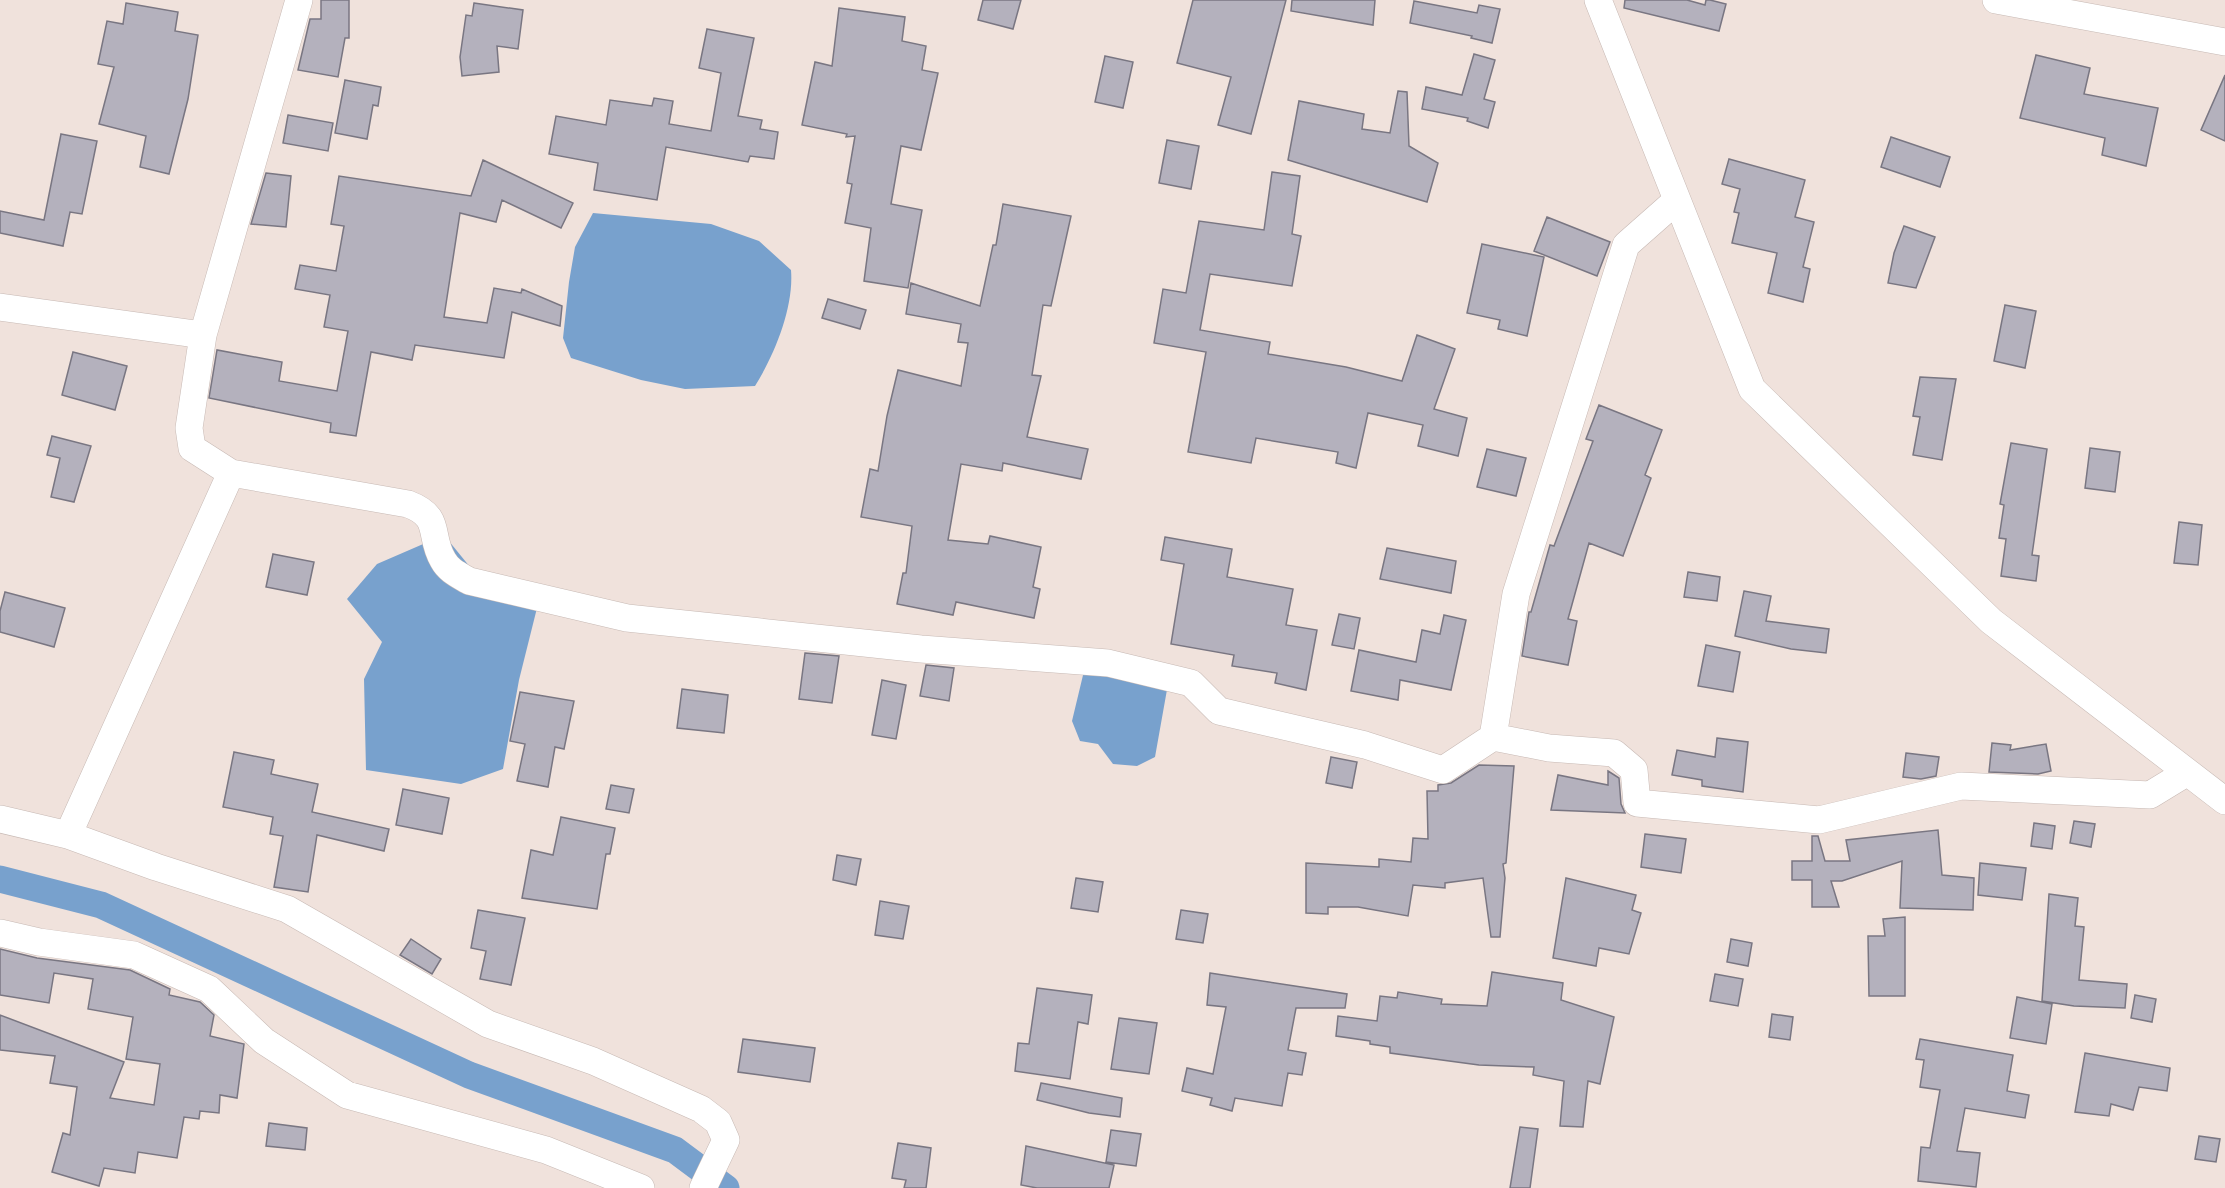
<svg xmlns="http://www.w3.org/2000/svg" width="2225" height="1188" viewBox="0 0 2225 1188" font-family="'IBM Plex Sans',sans-serif">
	<style>
		.water { fill: #78a1cd }
		.lines { fill: none; stroke-linecap: round; stroke-linejoin: round }
		.canal { stroke: #78a1cd; stroke-width: 27 }
		.building { fill: #b4b1bd; stroke: #797682; stroke-width: 1.5 }
		.minor-casing { stroke: #c7b9b4; stroke-width: 28 }
		.minor { stroke: #fff; stroke-width: 27 }
	</style>
	<rect width="100%" height="100%" fill="#f0e2dc"/>
	<!-- water -->
	<path class="water" d="M593,213L711,224L759,241L791,270C794,307 775,354 755,386L685,389L641,380L571,358L563,338L569,282L575,247Z
		M444,535L470,567L490,578L542,588L519,680L503,769L461,784L366,770L364,679L382,642L347,599L377,564Z
		M1084,671L1168,684L1155,757L1137,766L1113,764L1098,744L1080,741L1072,721Z"/>
	<g class="lines">
		<!-- canal -->
		<path class="canal" d="M0,879L101,905L469,1075L675,1150L726,1188"/>
	</g>
	<!-- building -->
	<path class="building" d="M321,0H349V38H345L338,77L298,70L310,19H321Z
		M983,0H1021L1013,29L978,20Z
		M1193,0H1286L1251,134L1218,125L1231,77L1177,63Z
		M1292,0H1375L1373,25L1291,11Z
		M1625,0H1687L1705,5L1706,0H1710L1726,4L1719,31L1624,8Z
		M1414,1L1477,13L1479,5L1500,9L1492,43L1471,38L1472,36L1410,23Z
		M126,3L178,12L175,31L198,35L188,99L169,174L140,167L146,136L99,124L114,67L98,64L107,21L123,24Z
		M474,3L523,10L518,49L497,46L499,72L462,76L460,57L466,15L472,16Z
		M839,8L905,17L902,41L926,46L922,70L938,73L921,150L901,146L891,204L922,210L908,288L864,281L871,228L845,223L852,184L847,183L855,136L846,137L847,134L802,125L815,62L832,66Z
		M707,29L754,38L738,116L762,120L760,129L778,132L774,159L750,156L748,162L666,147L657,200L594,190L598,163L549,154L556,116L606,125L610,100L652,106L654,98L673,101L669,124L711,131L721,73L699,68Z
		M1474,54L1495,60L1484,99L1495,102L1488,128L1467,121L1468,118L1422,109L1426,87L1462,95Z
		M2036,55L2090,68L2084,94L2158,108L2146,166L2102,155L2105,138L2020,118Z
		M1105,56L1133,62L1123,108L1095,102Z
		M2225,75V141L2201,130Z
		M345,80L381,87L378,106L373,105L367,139L335,133Z
		M1398,91L1407,92L1409,146L1438,163L1427,202L1288,160L1299,101L1364,114L1362,129L1390,133Z
		M288,115L333,123L328,151L283,143Z
		M61,134L97,141L82,214L70,212L63,246L0,233V211L44,220Z
		M1891,137L1950,157L1940,187L1881,167Z
		M1167,140L1199,146L1191,189L1159,183Z
		M1729,159L1805,180L1795,217L1814,222L1803,267L1810,269L1803,302L1768,293L1777,253L1732,243L1739,213L1734,212L1740,189L1722,184Z
		M483,160L573,203L561,228L502,200L496,222L460,213L444,317L487,323L494,288L521,293L522,289L562,306L560,326L512,312L504,358L415,345L412,360L371,352L356,436L330,432L331,423L209,398L217,350L282,362L279,381L337,391L348,331L324,327L330,295L295,289L300,265L336,271L344,226L331,224L339,176L471,196Z
		M1272,172L1300,176L1292,234L1301,236L1292,286L1210,274L1200,330L1270,342L1268,354L1346,367L1402,381L1417,335L1455,349L1434,409L1467,418L1458,456L1418,446L1423,425L1368,413L1356,468L1336,463L1338,452L1256,438L1251,463L1188,452L1206,352L1154,343L1163,289L1186,293L1199,221L1264,230Z
		M266,173L291,176L286,227L251,224Z
		M1003,204L1071,216L1051,306L1043,305L1032,375L1041,376L1027,437L1088,449L1081,479L1003,463L1002,471L961,464L948,540L988,544L990,536L1041,547L1033,587L1040,589L1034,618L956,602L953,615L897,604L903,573H906L912,526L861,517L870,469L878,471L887,416L898,370L961,386L968,343L958,342L961,324L906,314L911,283L980,306L993,245H996Z
		M1547,217L1610,242L1597,276L1534,251Z
		M1904,226L1935,237L1916,288L1888,283L1894,253Z
		M1482,244L1544,257L1527,336L1498,329L1500,320L1467,313Z
		M828,299L866,310L860,329L822,318Z
		M2005,305L2036,311L2025,368L1994,361Z
		M73,352L127,366L115,410L62,395Z
		M1920,377L1956,379L1942,460L1913,455L1920,417L1913,416Z
		M1599,405L1662,430L1645,475L1651,478L1623,556L1589,543L1568,619L1577,621L1568,665L1522,656L1529,612H1531L1550,545L1554,546L1593,441L1586,439Z
		M52,436L91,446L74,502L51,497L60,458L47,455Z
		M2011,443L2047,449L2032,555L2039,556L2036,581L2001,576L2006,539L1999,538L2004,505L2000,504Z
		M2090,448L2120,452L2115,492L2085,488Z
		M1487,449L1526,458L1516,496L1477,487Z
		M2179,522L2202,525L2198,565L2174,563Z
		M1165,537L1232,549L1227,577L1293,589L1286,625L1317,630L1306,690L1275,683L1277,673L1232,666L1234,655L1171,644L1184,564L1161,560Z
		M1387,548L1456,561L1451,593L1380,579Z
		M273,554L314,562L307,595L266,587Z
		M1688,572L1720,577L1717,601L1684,597Z
		M1744,591L1771,596L1766,621L1829,629L1826,653L1791,649L1735,636Z
		M5,592L65,608L54,647L0,632V611Z
		M1339,614L1360,618L1354,649L1332,645Z
		M1444,615L1466,620L1451,690L1400,680L1398,700L1351,691L1359,650L1416,662L1422,630L1440,634Z
		M1706,645L1740,652L1733,692L1698,686Z
		M805,653L839,656L832,703L799,699Z
		M926,665L954,668L949,701L920,696Z
		M882,680L906,685L896,739L872,735Z
		M682,689L728,695L724,733L677,728Z
		M520,692L574,701L564,749L555,747L548,787L517,781L525,744L510,741Z
		M1717,738L1748,742L1743,792L1702,786V780L1672,775L1677,750L1715,757Z
		M1992,743L2011,745L2010,750L2046,744L2051,771L2038,774L1989,772Z
		M234,752L274,760L271,774L318,784L312,812L389,829L384,851L317,835L308,892L274,887L283,836L270,834L273,817L223,807Z
		M1906,753L1939,757L1936,776L1921,779L1903,777Z
		M1331,757L1357,762L1352,788L1326,783Z
		M1479,765L1514,766L1506,863L1503,864L1505,878L1500,937H1491L1483,878L1445,883V888L1413,885L1408,916L1358,907H1328V914L1306,913V863L1379,867V859L1411,862L1413,838L1428,839L1427,791H1438V785L1451,783Z
		M1608,771L1619,778L1621,804L1625,813L1551,810L1558,775L1608,785Z
		M611,785L634,789L629,813L606,809Z
		M403,789L449,798L442,834L396,825Z
		M561,817L615,828L610,854H606L597,909L522,898L531,850L553,855Z
		M2074,821L2095,824L2091,847L2070,843Z
		M2034,823L2055,826L2052,849L2031,846Z
		M1938,830L1942,875L1974,878L1973,910L1900,908L1902,861L1842,881H1831L1839,907H1812V880H1792V861H1812V836H1818L1825,861H1850L1846,840Z
		M1645,834L1686,839L1681,873L1641,867Z
		M837,855L861,859L856,885L833,880Z
		M1980,863L2026,868L2022,900L1978,895Z
		M1076,878L1103,882L1098,912L1071,908Z
		M1566,878L1636,895L1632,910L1641,913L1629,954L1599,948L1596,966L1553,958Z
		M2049,894L2078,898L2075,926L2084,927L2079,980L2127,984L2125,1008L2074,1006L2042,1001Z
		M880,901L909,906L903,939L875,935Z
		M478,910L525,918L511,985L480,979L486,951L471,948Z
		M1181,910L1208,914L1203,943L1176,939Z
		M1905,917V996H1869L1868,936H1885L1883,919Z
		M411,939L441,959L432,974L400,955Z
		M1731,939L1752,943L1748,966L1727,962Z
		M0,949L37,958L130,970L170,989L169,995L200,1002L214,1015L210,1036L244,1044L237,1098L220,1095L219,1113L200,1111L199,1119L184,1117L177,1158L138,1152L135,1173L104,1168L99,1186L52,1172L63,1133L70,1135L77,1087L50,1083L55,1056L0,1050V1015L124,1062L110,1098L154,1105L160,1064L126,1059L133,1017L88,1009L93,979L54,973L49,1003L0,995Z
		M1492,972L1563,983L1561,1000L1614,1017L1600,1084L1588,1081L1583,1127L1560,1126L1564,1081L1533,1075L1534,1067L1479,1065L1390,1053V1047L1370,1044V1041L1336,1036L1338,1016L1377,1021L1380,996L1397,998L1398,992L1442,999L1441,1004L1487,1006Z
		M1210,973L1347,994L1345,1008H1296L1288,1050L1306,1053L1302,1075L1288,1073L1282,1106L1235,1098L1232,1111L1210,1105L1212,1098L1182,1091L1187,1068L1213,1074L1226,1007L1207,1005Z
		M1715,974L1743,979L1738,1006L1710,1001Z
		M1037,988L1092,995L1088,1024L1078,1022L1070,1079L1015,1071L1018,1043L1029,1044Z
		M2135,995L2156,999L2152,1022L2131,1018Z
		M2017,997L2052,1004L2046,1044L2010,1038Z
		M1772,1014L1793,1017L1790,1040L1769,1037Z
		M1119,1018L1157,1023L1149,1074L1111,1069Z
		M743,1039L815,1048L810,1082L738,1072Z
		M1920,1039L2013,1055L2007,1091L2029,1095L2025,1118L1965,1108L1957,1151L1980,1153L1976,1187L1918,1181L1921,1147L1930,1148L1940,1090L1920,1087L1924,1060L1916,1059Z
		M2085,1053L2170,1068L2167,1091L2139,1087L2133,1110L2111,1104L2109,1116L2075,1112Z
		M1041,1083L1122,1098L1120,1117L1089,1113L1037,1100Z
		M269,1123L307,1128L305,1150L266,1146Z
		M1520,1127L1538,1129L1530,1188H1510Z
		M1111,1130L1141,1134L1136,1166L1106,1162Z
		M2199,1136L2220,1139L2216,1162L2195,1159Z
		M898,1143L931,1148L926,1188H904L906,1180L892,1178Z
		M1026,1146L1114,1165L1109,1188H1037L1021,1185Z"/>
	<g class="lines">
		<!-- minor casing -->
		<g class="minor-casing">
			<path id="minor" d="M1598,0L1752,389L1991,621L2225,801
				M1996,0L2225,42
				M1677,200L1626,245L1516,594L1493,737L1549,748L1614,753L1634,770L1637,803L1819,820L1961,786L2150,795L2186,773
				M0,307L203,335L189,428L192,448L231,473L408,504C443,517 428,535 443,560C449,571 459,575 469,581L627,618L921,649L1108,663L1191,683L1219,711L1365,745L1443,770L1493,737
				M203,335L299,0
				M0,819L68,835L156,867L287,909L488,1024L593,1061L701,1109L718,1122L726,1140L703,1188
				M68,835L231,473
				M0,933L39,942L134,955L209,989L264,1041L347,1095L546,1150L641,1188"/>
		</g>
		<!-- minor -->
		<use href="#minor" class="minor"/>
	</g>
</svg>
